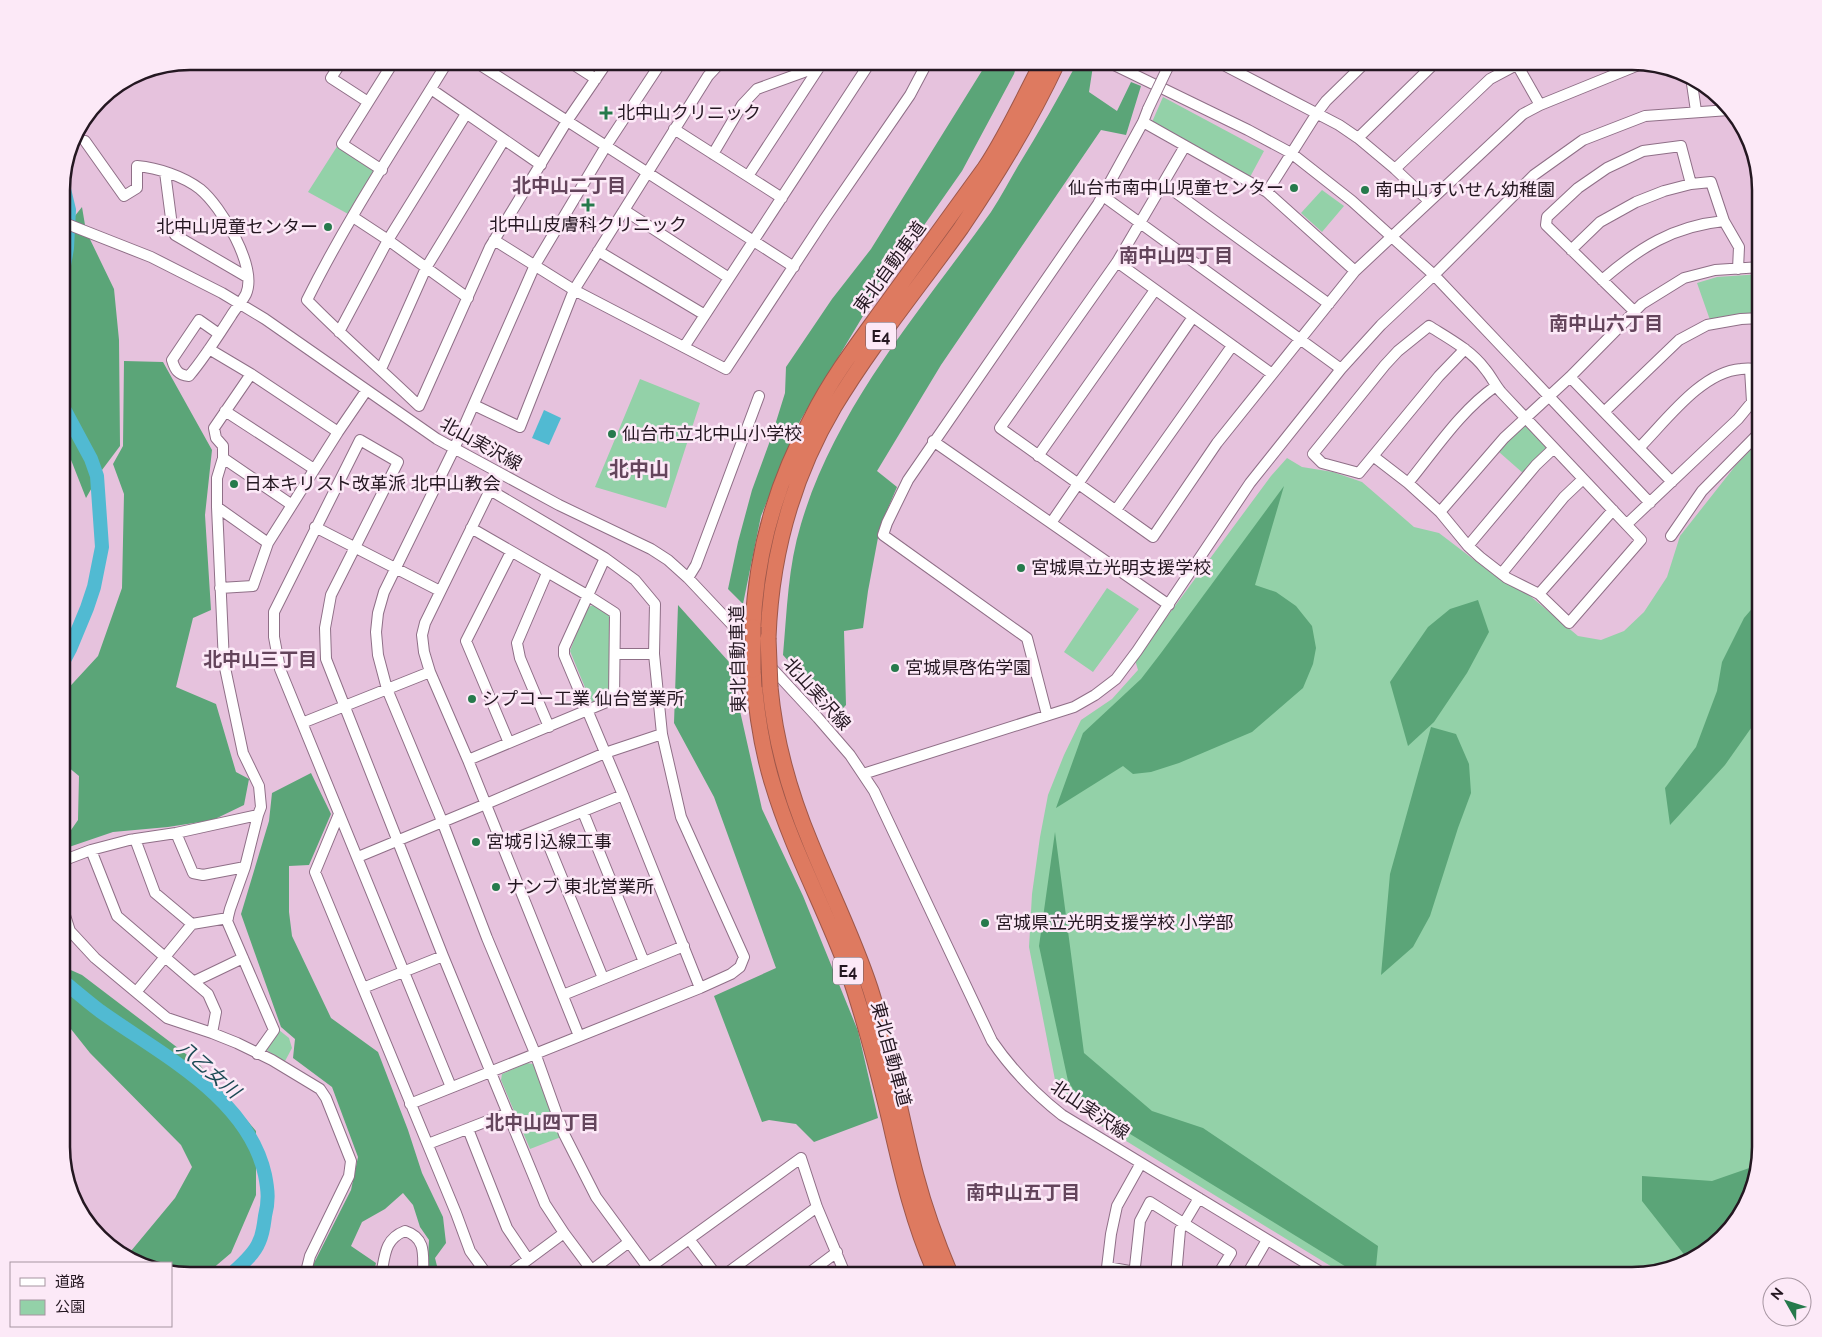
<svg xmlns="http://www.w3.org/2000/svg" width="1822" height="1337" viewBox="0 0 1822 1337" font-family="Raleway,'Noto Sans JP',sans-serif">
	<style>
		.green { fill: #93d1a8 }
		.forest { fill: #5ba578 }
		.water { fill: #51bad2 }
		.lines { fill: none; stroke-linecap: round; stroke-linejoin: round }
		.river { stroke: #51bad2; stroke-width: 14 }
		.minor-casing { stroke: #8f6f87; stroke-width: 12 }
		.highway-casing { stroke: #9d574a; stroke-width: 17 }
		.minor { stroke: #fff; stroke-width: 10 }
		.highway { stroke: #de7a60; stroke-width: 15 }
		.minor-bridge-casing { stroke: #8f6f87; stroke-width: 12; stroke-linecap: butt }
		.highway-bridge-casing { stroke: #9d574a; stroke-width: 17; stroke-linecap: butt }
		.minor-bridge { stroke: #fff; stroke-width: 10 }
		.highway-bridge { stroke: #de7a60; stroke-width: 15 }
		.poi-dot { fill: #267a4c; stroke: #fce9f7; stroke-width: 2 }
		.labels { text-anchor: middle; stroke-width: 5; stroke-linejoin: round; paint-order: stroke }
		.shield { fill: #fce9f7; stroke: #655661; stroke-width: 1 }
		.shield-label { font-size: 16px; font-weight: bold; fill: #241721 }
		.poi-label { font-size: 18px; fill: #241721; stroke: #fce9f7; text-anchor: start }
		.street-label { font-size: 18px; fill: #241721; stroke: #fce9f7 }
		.neighbourhood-label { font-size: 19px; font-weight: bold; fill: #64455c; stroke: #fce9f7 }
		.water-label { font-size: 19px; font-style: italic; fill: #1c4a55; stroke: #fce9f7 }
		.quarter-label { font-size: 20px; font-weight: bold; fill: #64455c; stroke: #fce9f7 }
		.rim { fill: none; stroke: #241721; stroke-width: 2.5 }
	</style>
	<rect width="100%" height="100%" fill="#e6c2dd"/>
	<!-- green -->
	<path class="green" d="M1163,97L1264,151L1250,177L1152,122Z
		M338,145L375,168L376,175L350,215L308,192Z
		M1322,190L1344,206L1322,232L1301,213Z
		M1761,274V314L1729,316L1710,320L1697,283L1717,277Z
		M640,379L700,403L666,508L595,487Z
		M1524,424L1548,448L1524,474L1499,452Z
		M1761,439V1148L1754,1188L1734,1225L1689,1262L1632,1276H1347L1100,1125L1063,1097L1056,1085L1029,947L1032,894L1040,837L1048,795L1064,755L1081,720L1112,699L1138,670L1135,660L1271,476L1287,458L1302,467L1333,472L1362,482L1414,527L1439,533L1498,578L1529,595L1578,636L1601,640L1624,631L1644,612L1667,577L1680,536L1736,465Z
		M1107,588L1139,609L1093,672L1064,652Z
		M593,605L607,613L611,618L613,693L597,704L591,702L570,651L586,608Z
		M279,1030L289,1038L292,1048L284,1063L264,1048Z
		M527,1063L533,1064L561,1137L530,1149L501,1080L502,1074Z"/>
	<!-- forest -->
	<path class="forest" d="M988,61H1018L1014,74L962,171L878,291L800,421L761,516L743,604L728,589L738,542L752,490L771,438L785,393L786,367L832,299L871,249Z
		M1078,61H1085L1093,66L1089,92L1117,111L1131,82L1141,86L1126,135L1101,130L941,365L877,471L897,487L880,527L868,591L863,628L844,631L846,705L836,715L783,655C787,611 788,566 801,524C836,406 921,310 991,212C1001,197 1009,181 1018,166C1039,132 1059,97 1078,61Z
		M82,207L86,231L114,289L119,340L120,446L102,470L86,498L62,437V232Z
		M124,361L163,362L212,450L205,515L211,610L193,618L176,687L216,704L236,772L249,779L244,805L213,820L168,827L113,832L69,847L62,843L78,820L79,776L62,762V695L98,656L122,588L124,494L113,464L123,446Z
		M1284,486L1255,585L1276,592L1296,606L1312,626L1316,648L1313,664L1303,688L1252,732L1179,763L1151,772L1133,774L1123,766L1056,808L1083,733L1141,679L1161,653Z
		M1761,598V714L1725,765L1670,825L1665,788L1696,747L1717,691L1722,662L1744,618Z
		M1478,600L1489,632L1467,673L1434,722L1408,746L1390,682L1428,627L1450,609Z
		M678,605L729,662L762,809L803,896L858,1031L878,1118L814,1142L796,1124L769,1120L762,1122L714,996L776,968L714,797L674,723Z
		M1431,727L1456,734L1469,764L1471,793L1458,828L1430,916L1413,947L1381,975L1390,874Z
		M311,773L331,814L309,865L289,866V912L292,936L331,1018L378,1052L408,1130L422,1173L443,1217L446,1243L435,1258L438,1270L437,1276H427L429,1240L420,1227L413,1205L403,1193L385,1209L362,1222L351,1246L376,1263L373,1276H324L311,1269L351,1190L358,1157L332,1087L293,1058L295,1039L281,1027L241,914L269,821L272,793Z
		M1055,832L1084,1053L1152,1111L1203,1128L1378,1246L1376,1267L1389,1276H1361L1083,1105L1068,1081L1039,946Z
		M64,967L82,975L199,1064L256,1131V1195L231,1253L204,1276H189L171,1273V1263H138L126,1257L175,1198L192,1167L181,1145L90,1053L63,1019L62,1014V969Z
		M1758,1165L1754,1188L1734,1225L1690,1262L1642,1201V1176L1712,1181Z"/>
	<!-- water -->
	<path class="water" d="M544,410L561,418L549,445L532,438Z"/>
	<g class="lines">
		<!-- river -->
		<path class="river" d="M62,277L67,248L69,210L62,181
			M62,664L70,649L87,608L94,587L102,547L97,476L91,459L62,405
			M62,980C74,990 87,1001 100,1011C160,1054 248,1097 265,1175C268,1190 269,1201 265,1216C264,1224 263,1234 259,1242C254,1255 239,1267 229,1276"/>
		<!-- minor casing -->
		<g class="minor-casing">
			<path id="minor" d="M342,61L331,78L368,102
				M448,61C400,140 348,217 307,300C343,337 382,370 419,406L490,247L567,121L608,61
				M474,61L794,267
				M568,61L596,79
				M1106,61L1248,130L1291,153L1352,201L1434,275L1650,503
				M1216,61L1339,125L1358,138L1395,169L1429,201
				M1515,61L1540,105
				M1691,77L1696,111
				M431,89L541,165
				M1143,122L1267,192L1355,271
				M674,129L782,198
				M1358,138L1437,61
				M85,141L124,196L137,188V166C158,168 183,176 200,189C221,206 258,267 246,294C242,302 235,309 231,316C218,336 205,357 189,376C178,375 175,370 172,360L199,320L219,334
				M1185,146L1117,262L1000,428L1153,537L1217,443L1355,271L1523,114L1540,105L1641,64H1648
				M713,154L742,105L757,89L834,61
				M1395,169L1490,79L1524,61
				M382,170L342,144L394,61
				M165,172L172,226L175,235L247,277
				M748,176L820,66
				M1164,184L1329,304
				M1267,192L1317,113L1326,101L1367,61
				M1103,196L1341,369
				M624,210L729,278
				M353,217L388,240L468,298
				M62,222L151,257L222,293L265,319L437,439L559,505L651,549L668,560L688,578L755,649
				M494,240L574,290L726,369L824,220L910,95L928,61
				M1571,250L1600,222L1636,202L1664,191L1691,184L1711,182L1724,221L1739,247L1738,269
				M598,251L705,315
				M1117,262L1272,374
				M1602,280C1639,248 1673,226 1724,221
				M1634,311L1546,225L1547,217L1578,188L1607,168L1643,151L1681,146L1691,184
				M339,332L388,240L466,114
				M684,347L871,61
				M209,349L251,374L338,432
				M381,369L426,268L504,140
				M251,374L214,428L216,438L223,446V458L217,478V507L224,663L243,753L259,786L261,807L258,815L245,867L230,909L227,921L274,1030L257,1054
				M1570,377L1672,482
				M474,405L520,427L574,290L708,76L722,61
				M225,411L314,469
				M1604,412L1679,340L1707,325L1741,319L1761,318
				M933,441L1169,605
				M1639,448C1666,421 1701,372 1741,369C1748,368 1754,369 1761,369
				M1038,456L1155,290
				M1373,456L1408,483L1440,512L1468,546L1480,557L1507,578L1539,594L1569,623L1641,540L1501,392C1495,385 1491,376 1485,369C1471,350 1448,338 1429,326L1398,351L1385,365L1313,454L1322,463L1359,473L1439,376L1465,349
				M223,458L292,505
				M1408,483C1435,450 1461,410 1496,386
				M217,507L268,543
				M1116,510L1232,346
				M1440,512L1504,438L1570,377L1642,304L1684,278L1715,270L1761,267
				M1051,523L1193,317
				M1627,524L1738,419L1752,402L1750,369
				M315,527L440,591
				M1671,536L1702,491L1761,431
				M1468,546L1536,465L1554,448
				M605,558L564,648V655L623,795L700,988
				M547,573L517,643L520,658L549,727
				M1502,573L1564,497L1583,479
				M688,578L696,565L759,396
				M220,588L253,586L268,543L338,432L366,391
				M1539,594L1613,510
				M615,654H654
				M768,664L818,718L850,755L874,791L992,1041C1012,1070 1034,1093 1062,1115L1327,1276
				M1047,715L1027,638L883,535L887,523L908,480L1098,204L1143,122L1148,109
				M302,723L430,672
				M509,743L466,641L511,552
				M468,760L614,699L615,613L587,595L471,528
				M863,774L1074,707L1095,695L1116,679L1137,651L1250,483L1341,369L1381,325L1434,275L1534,175L1583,140L1645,116L1729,110
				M583,812L644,962
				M339,814L315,872L456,1213L470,1251L488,1276
				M542,829L603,978
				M176,833L193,873L203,875L245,867
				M135,839L155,893L192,924
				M502,844L623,795
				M91,850L117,916L208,994L216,1012L212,1033
				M358,857L486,804L605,753L662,734
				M62,861L91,850L129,840L176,833L258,815
				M62,906L70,931L95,958L167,1018L212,1033L237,1043L272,1060L320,1089L326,1098L351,1161L349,1176L310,1256L305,1276
				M195,981L243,958
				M363,988L443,956
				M137,991L192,924L228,918
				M563,995L684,946
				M451,1087L280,669L274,637V612L360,440L398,462L331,595L325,628L326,659L443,956L545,1204L564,1233L596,1276
				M410,1104L700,988L731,974L740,967L744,957L681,817L662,734L654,654L655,604L635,580L605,558L490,490L425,623L422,635L424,652L430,672L468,760L579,1036
				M468,1129L507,1228L528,1259
				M428,1144L508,1113
				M689,1239L717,1276
				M1107,1267L1135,1272
				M649,1268L801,1158L817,1207L846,1276
				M381,1276C385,1256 384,1239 405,1231C427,1238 423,1256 423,1276
				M506,1276L564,1233
				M584,1276L629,1242
				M654,1276L596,1197L564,1134L535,1053L487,938L442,821L387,689L378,655L376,632L378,613L384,592L454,449L535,265L606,146L662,61
				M723,1276L817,1207
				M805,1276L837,1252
				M1106,1276L1111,1234L1117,1206L1141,1163
				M1134,1276L1140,1221L1150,1202L1231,1253L1217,1276
				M1176,1276L1180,1230L1199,1198
				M1246,1276L1267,1240"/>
		</g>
		<!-- highway casing -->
		<g class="highway-casing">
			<path id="highway" d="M753,627C756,553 777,481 812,417C832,377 859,342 885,306C918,260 952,214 985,168C1007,135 1024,97 1043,61
				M768,638C771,556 792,478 834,407C872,344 918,288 961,228C997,175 1031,119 1058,61
				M753,670C756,709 761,747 773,785C792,849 825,908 848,971C865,1020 878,1071 890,1121C902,1174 914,1226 937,1276
				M770,687C775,742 790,794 811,844C831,893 854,939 870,988C890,1050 899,1113 916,1176C925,1210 937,1243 951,1276"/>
		</g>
		<!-- minor -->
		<use href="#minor" class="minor"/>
		<!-- highway -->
		<use href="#highway" class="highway"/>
		<!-- minor-bridge casing -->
		<g class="minor-bridge-casing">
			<path id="minor-bridge" d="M1148,109L1168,67"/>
		</g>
		<!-- highway-bridge casing -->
		<g class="highway-bridge-casing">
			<path id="highway-bridge" d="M768,638L770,687
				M753,670V627"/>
		</g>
		<!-- minor-bridge -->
		<use href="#minor-bridge" class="minor-bridge"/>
		<!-- highway-bridge -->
		<use href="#highway-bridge" class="highway-bridge"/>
	</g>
	<!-- markers -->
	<g class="poi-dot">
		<path d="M603.5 105.5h5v5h5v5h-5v5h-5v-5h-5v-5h5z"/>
		<circle cx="1294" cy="188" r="5"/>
		<circle cx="1365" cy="190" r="5"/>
		<path d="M585.5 197.5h5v5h5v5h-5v5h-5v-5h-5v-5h5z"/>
		<circle cx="328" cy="227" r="5"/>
		<circle cx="612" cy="434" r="5"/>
		<circle cx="234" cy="484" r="5"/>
		<circle cx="1021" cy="568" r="5"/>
		<circle cx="895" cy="668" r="5"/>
		<circle cx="472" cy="699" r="5"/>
		<circle cx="476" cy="842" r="5"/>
		<circle cx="496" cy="887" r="5"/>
		<circle cx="985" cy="923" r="5"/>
	</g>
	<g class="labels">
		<!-- shield labels -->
		<g class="shield">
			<rect x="866" y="322.5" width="30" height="27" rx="4"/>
			<rect x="833" y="957.5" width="30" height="27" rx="4"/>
		</g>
		<g class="shield-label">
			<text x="881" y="342">E4</text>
			<text x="848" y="977">E4</text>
		</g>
		<!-- poi labels -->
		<g class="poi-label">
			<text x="617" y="119">北中山クリニック</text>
			<text x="1284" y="194" text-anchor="end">仙台市南中山児童センター</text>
			<text x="1375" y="196">南中山すいせん幼稚園</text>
			<text x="588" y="231" text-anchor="middle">北中山皮膚科クリニック</text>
			<text x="318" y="233" text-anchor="end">北中山児童センター</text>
			<text x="622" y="440">仙台市立北中山小学校</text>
			<text x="244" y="490">日本キリスト改革派 北中山教会</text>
			<text x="1031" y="574">宮城県立光明支援学校</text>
			<text x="905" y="674">宮城県啓佑学園</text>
			<text x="482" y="705">シプコー工業 仙台営業所</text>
			<text x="486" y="848">宮城引込線工事</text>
			<text x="506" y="893">ナンブ 東北営業所</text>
			<text x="995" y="929">宮城県立光明支援学校 小学部</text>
		</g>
		<!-- street labels -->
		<g class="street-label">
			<text transform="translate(890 267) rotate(-54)" y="6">東北自動車道</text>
			<text transform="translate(481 444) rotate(29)" y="6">北山実沢線</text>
			<text transform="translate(738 659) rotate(-91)" y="6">東北自動車道</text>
			<text transform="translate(817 694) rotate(48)" y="6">北山実沢線</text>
			<text transform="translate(891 1054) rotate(75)" y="6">東北自動車道</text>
			<text transform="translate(1090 1110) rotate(34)" y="6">北山実沢線</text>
		</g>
		<!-- neighbourhood labels -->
		<g class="neighbourhood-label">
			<text x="569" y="192">北中山二丁目</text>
			<text x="1176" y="262">南中山四丁目</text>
			<text x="1606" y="330">南中山六丁目</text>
			<text x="260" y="666">北中山三丁目</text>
			<text x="542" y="1129">北中山四丁目</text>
			<text x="1023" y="1199">南中山五丁目</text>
		</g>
		<!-- water labels -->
		<g class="water-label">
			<text transform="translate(209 1069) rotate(41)" y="7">八乙女川</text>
		</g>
		<!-- quarter labels -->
		<g class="quarter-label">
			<text x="639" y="476">北中山</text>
		</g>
	</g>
	<!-- crop -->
	<path d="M0 0H1822V1337H0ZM190 70H1632A120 120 0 0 1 1752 190V1147A120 120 0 0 1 1632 1267H190A120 120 0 0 1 70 1147V190A120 120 0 0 1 190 70Z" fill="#fce9f7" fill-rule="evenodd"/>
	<path class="rim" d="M190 70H1632A120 120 0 0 1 1752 190V1147A120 120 0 0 1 1632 1267H190A120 120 0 0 1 70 1147V190A120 120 0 0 1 190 70Z"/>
	<!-- legend -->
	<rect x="10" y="1262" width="162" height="65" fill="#fce9f7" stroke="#a695a1"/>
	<rect x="20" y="1278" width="25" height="8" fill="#ffffff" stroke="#a695a1"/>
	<text x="55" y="1287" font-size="15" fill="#241721">道路</text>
	<rect x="20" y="1300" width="25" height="15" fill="#93d1a8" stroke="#a695a1"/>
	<text x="55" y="1312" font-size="15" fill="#241721">公園</text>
	<!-- north arrow -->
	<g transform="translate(1787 1302) rotate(309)"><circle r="24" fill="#fce9f7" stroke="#a695a1"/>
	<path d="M0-4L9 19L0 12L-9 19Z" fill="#267a4c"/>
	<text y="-8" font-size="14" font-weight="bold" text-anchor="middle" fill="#241721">N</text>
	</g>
</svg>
